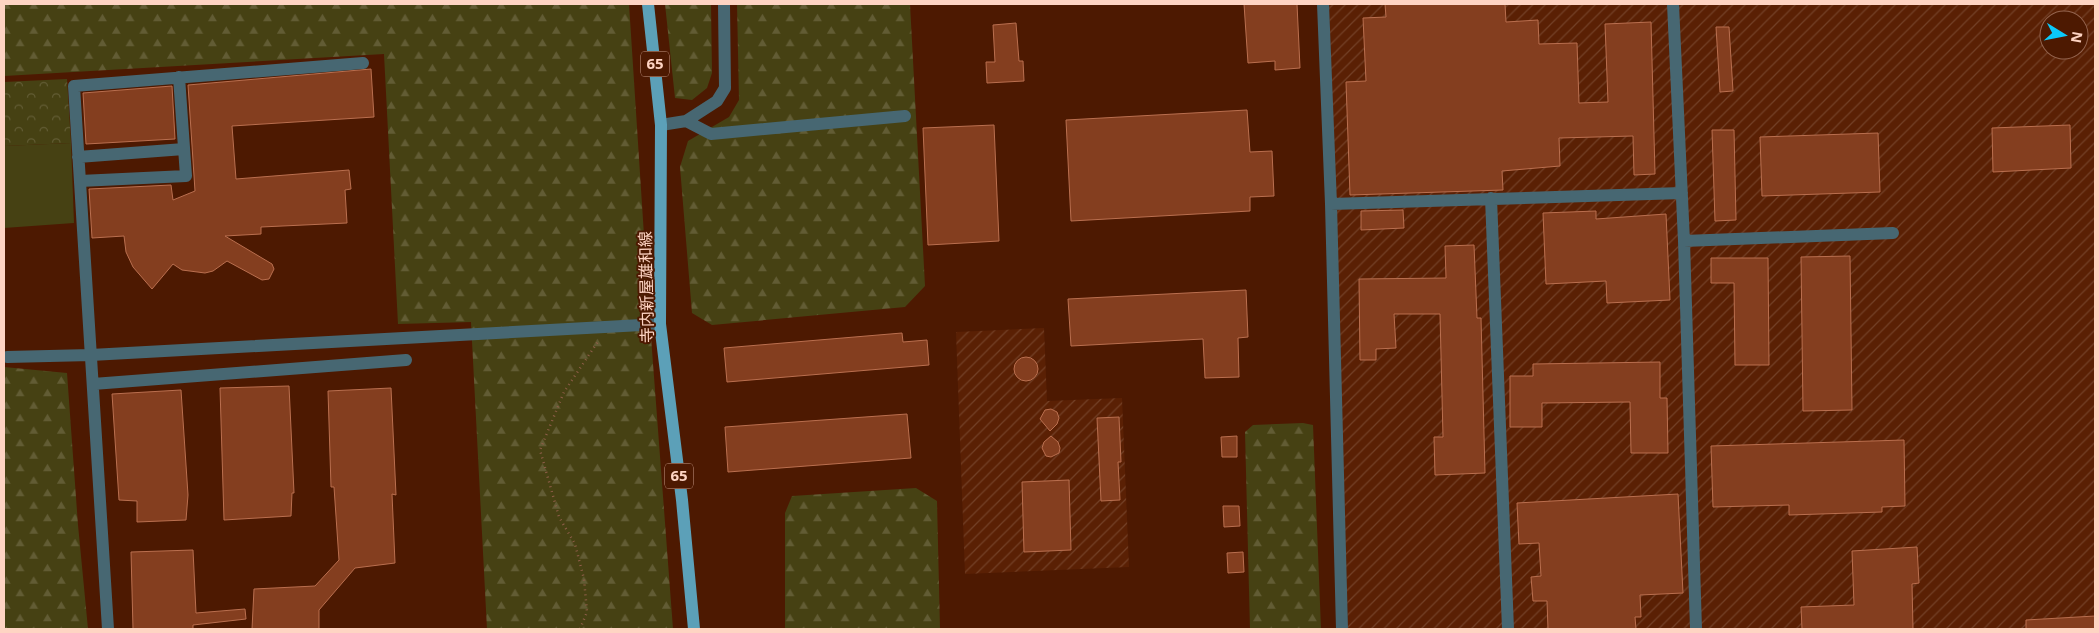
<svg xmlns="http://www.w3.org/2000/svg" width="2099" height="633" viewBox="0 0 2099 633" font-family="'Noto Sans','Noto Sans JP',sans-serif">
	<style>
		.industrial { fill: url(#industrial-furrows); fill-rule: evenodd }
		.grass { fill: #464113 }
		.forest { fill: url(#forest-firs) }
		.park { fill: url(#park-crowns) }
		.building { fill: #843e1f; stroke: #ba6f4f }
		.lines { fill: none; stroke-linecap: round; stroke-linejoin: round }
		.path { stroke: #8f5e49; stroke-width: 2.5; stroke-dasharray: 1 4; stroke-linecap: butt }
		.minor { stroke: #476772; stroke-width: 12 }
		.major { stroke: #5ca0b8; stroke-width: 12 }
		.labels { text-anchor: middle; stroke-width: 4; stroke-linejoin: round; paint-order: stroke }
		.shield { fill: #4d1901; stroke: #c99c89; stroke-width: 1 }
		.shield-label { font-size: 15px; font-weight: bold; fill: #fed4c3 }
		.street-label { font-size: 16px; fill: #fed4c3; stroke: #4d1901 }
	</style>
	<defs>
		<pattern id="industrial-furrows" width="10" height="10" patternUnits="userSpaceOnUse" patternTransform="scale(1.25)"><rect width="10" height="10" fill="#5a2004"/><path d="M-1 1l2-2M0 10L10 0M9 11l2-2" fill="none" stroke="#734027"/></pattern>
		<pattern id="forest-firs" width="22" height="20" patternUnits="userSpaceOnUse" patternTransform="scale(1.25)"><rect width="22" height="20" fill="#464113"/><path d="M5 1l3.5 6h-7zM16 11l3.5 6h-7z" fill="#625c34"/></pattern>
		<pattern id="park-crowns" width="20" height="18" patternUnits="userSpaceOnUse" patternTransform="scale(1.25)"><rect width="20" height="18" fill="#464113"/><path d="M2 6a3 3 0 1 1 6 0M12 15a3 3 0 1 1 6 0" fill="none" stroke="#625c34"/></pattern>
	</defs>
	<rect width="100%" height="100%" fill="#4d1901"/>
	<!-- industrial -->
	<path class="industrial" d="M1329,4H2095V629H1348ZM2049,20H2079V50H2049Z
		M1044,328L1047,401L1122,398L1129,567L965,574L956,332Z"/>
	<!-- grass -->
	<path class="grass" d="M71,143L74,223L4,228V146Z"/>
	<!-- forest -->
	<path class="forest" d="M4,4H629L648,297L673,629H487L471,322L398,324L384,54L4,76Z
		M665,4H711L712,73L707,88L692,100L675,98Z
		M737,4H910L925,286L905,307L712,325L692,313L680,167L688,141L729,117L739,100Z
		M4,367L67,373L78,525L88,629H4Z
		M1303,423L1313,425L1321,629H1250L1245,432L1253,425Z
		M916,488L937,501L940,629H785V513L792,496Z"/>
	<!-- park -->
	<path class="park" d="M67,79L71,143L4,146V82Z"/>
	<!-- building -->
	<path class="building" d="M1244,4H1297L1300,68L1275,70V61L1248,63Z
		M1385,4H1505L1506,22L1538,20L1539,44L1577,43L1579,103L1608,102L1605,24L1651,22L1655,174L1634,175L1633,136L1559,138L1560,166L1502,171L1503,190L1350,195L1346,82L1366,81L1363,18L1386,17Z
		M1016,23L1019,61H1023L1024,81L987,83L986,62H995L993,25Z
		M1716,27H1729L1733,91L1720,92Z
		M371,69L374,117L232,126L236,179L349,170L351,189L345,190L347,223L261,227V234L225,236L272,264L274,269L269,279L262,280L227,261L213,271L205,273L182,270L173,264L152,289L133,267L126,252L124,236L92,238L89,189L171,185L173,200L195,191L188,85Z
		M172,86L175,139L86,144L83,93Z
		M1247,110L1250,152L1272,151L1274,196L1250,197V211L1071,221L1066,120Z
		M994,125L999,241L928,245L923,128Z
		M2070,125L2071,168L1993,172L1992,128Z
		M1712,130H1734L1736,220L1715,221Z
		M1878,133L1880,192L1762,196L1760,137Z
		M1403,210L1404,228L1361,230V211Z
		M1596,211V219L1666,214L1670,300L1607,303L1606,281L1546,284L1543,213Z
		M1474,245L1477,318H1481L1485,473L1435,475L1434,437H1443L1440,314H1394L1396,348L1376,349V360H1360L1359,279L1446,278L1445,246Z
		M1850,256L1852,410L1803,411L1801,257Z
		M1711,258H1768L1769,365H1735L1734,283H1711Z
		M1246,290L1248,337L1238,338L1239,377L1205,378L1203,339L1071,346L1068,299Z
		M902,333L903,342L927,340L929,365L727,382L724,348Z
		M1014 369a12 12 0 1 1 24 0a12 12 0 1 1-24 0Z
		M1660,362V398H1667L1668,453H1631L1630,402L1542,403V427H1510V376H1533V364Z
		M289,386L294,493H292L291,516L224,520L220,388Z
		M391,388L396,495L392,494L395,563L355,568L319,610V629H252L254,589L315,586L339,560L334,487H331L328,391Z
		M181,390L188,495L186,520L137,522V501L119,500L112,394Z
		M1051,409L1057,412L1059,418L1057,424L1050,431L1040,419L1045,410Z
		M907,414L911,458L728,472L725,427Z
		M1119,417L1121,462H1118L1120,500L1101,501L1097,418Z
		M1051,436L1058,442L1060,448L1059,453L1051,457L1046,456L1042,448L1044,442Z
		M1237,436V457H1222L1221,437Z
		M1904,440L1905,506L1882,507V512L1789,515V505L1713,507L1711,446Z
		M1069,480L1071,550L1024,552L1022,482Z
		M1678,494L1683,593L1640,595L1641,617H1635L1636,629H1548L1547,601H1533L1531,577L1541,576L1539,543L1519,544L1517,503Z
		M1223,506H1239L1240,526L1224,527Z
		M1917,547L1919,583L1912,584L1913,629H1802L1801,607L1854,605L1852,551Z
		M193,550L196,613L245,609L246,619L193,625V629H133L131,552Z
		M1243,552L1244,572L1228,573L1227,553Z
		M2095,616V629H2026V620Z"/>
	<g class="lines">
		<!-- path -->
		<path class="path" d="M580,629L587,612L584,579L575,544L559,517L540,450L564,392L599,340"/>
		<!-- minor -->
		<path class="minor" d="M1323,4L1331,204L1342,629
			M1673,4L1684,241L1696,629
			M686,121L711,134L905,116
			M661,125L686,121L717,101L725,88L724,4
			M78,157L184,149
			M80,181L186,176L179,77
			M1491,198L1508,629
			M1331,204L1682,193
			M1684,241L1893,233
			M7,357L91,355L660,324
			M93,384L406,360
			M108,629L74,86L363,63"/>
		<!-- major -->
		<path class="major" d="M648,4L661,125L660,324L682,500L694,629"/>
	</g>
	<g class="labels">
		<!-- shield labels -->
		<g class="shield">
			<rect x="641" y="51.5" width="28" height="25" rx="4"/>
			<rect x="665" y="463.5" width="28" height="25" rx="4"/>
		</g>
		<g class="shield-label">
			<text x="655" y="69">65</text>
			<text x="679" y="481">65</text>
		</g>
		<!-- street labels -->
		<g class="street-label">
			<text transform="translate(646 287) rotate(-91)" y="6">寺内新屋雄和線</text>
		</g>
	</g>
	<!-- border -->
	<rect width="2099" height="633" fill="none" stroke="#fed4c3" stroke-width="10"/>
	<!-- north arrow -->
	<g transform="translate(2064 35) rotate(100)"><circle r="24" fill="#4d1901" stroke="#94644f"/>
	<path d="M0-4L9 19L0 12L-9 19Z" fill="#0bcafa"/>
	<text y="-8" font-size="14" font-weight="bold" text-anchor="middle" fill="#fed4c3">N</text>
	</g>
</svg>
